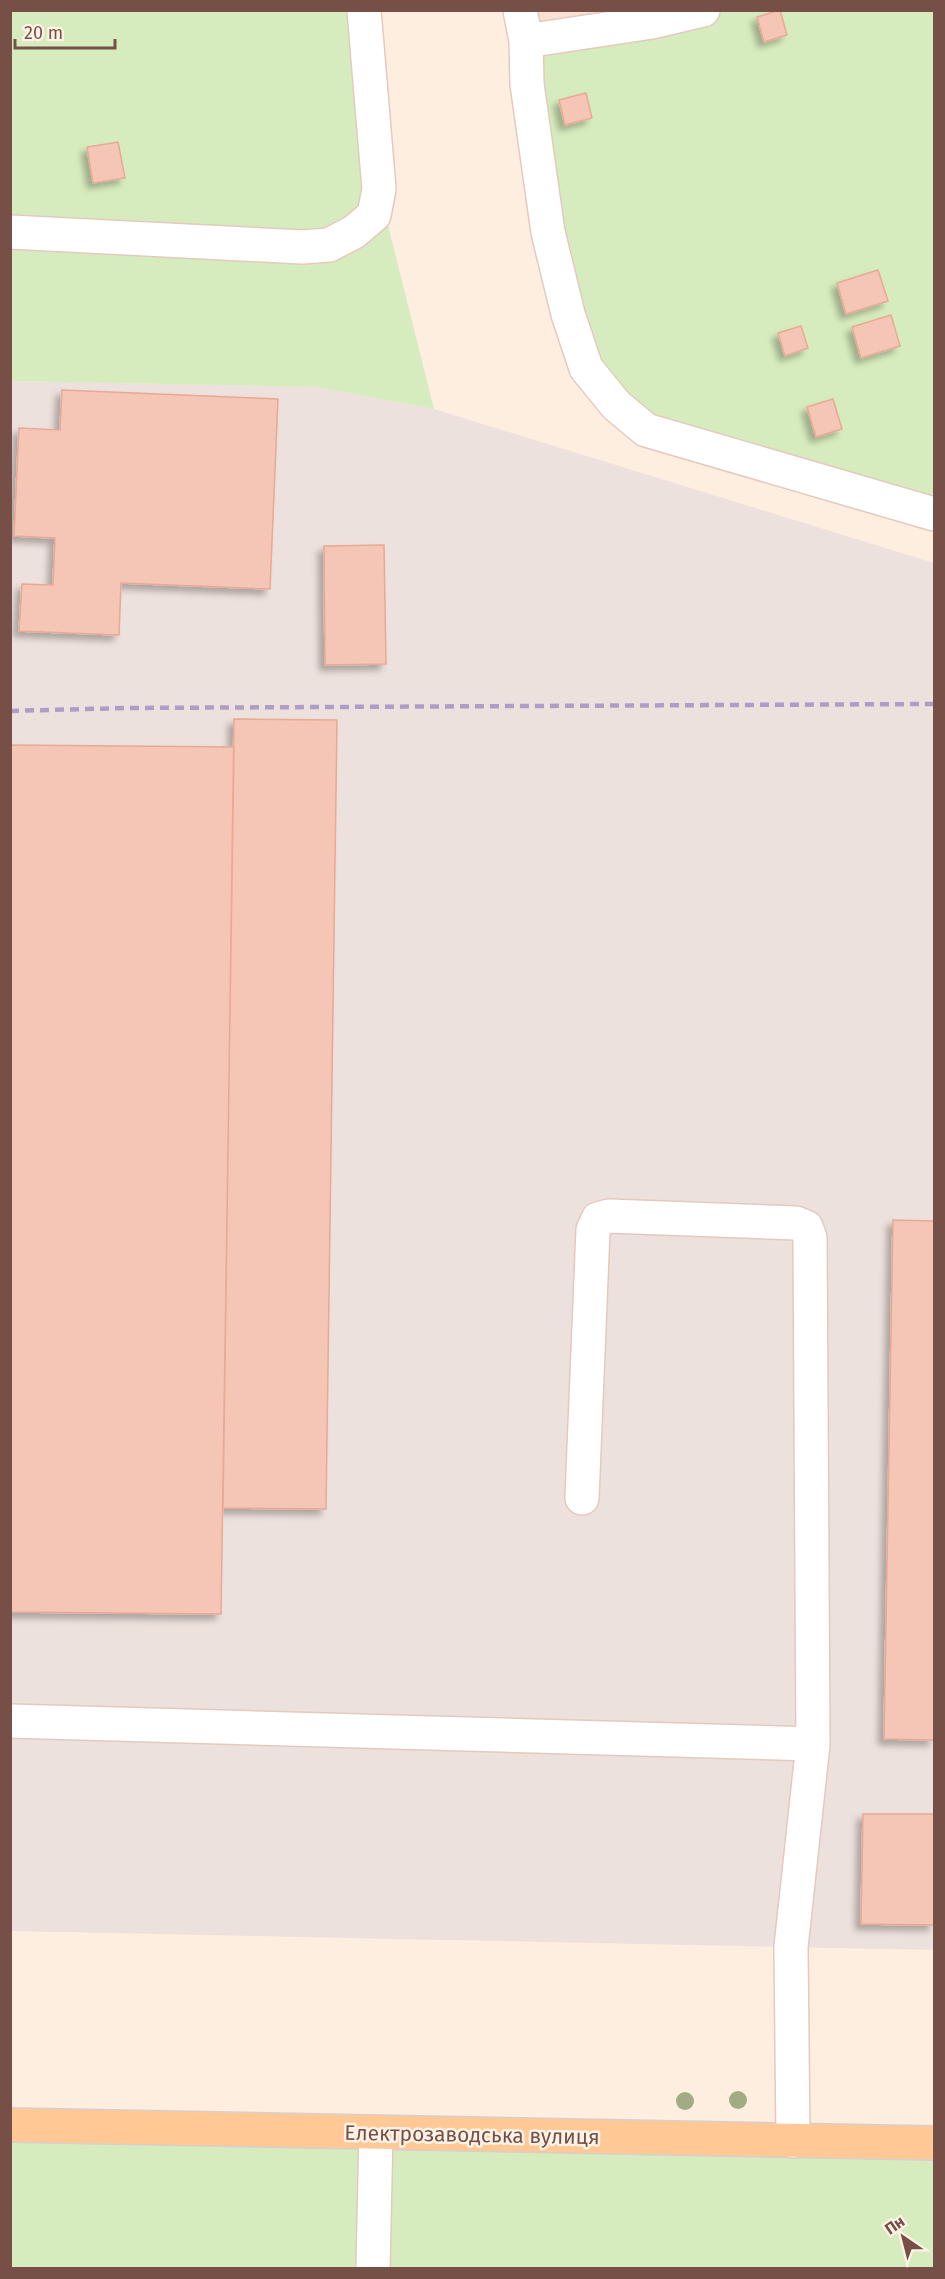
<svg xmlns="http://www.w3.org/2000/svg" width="945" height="2279" viewBox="0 0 945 2279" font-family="'Fira Sans',sans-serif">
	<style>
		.residential { fill: #f8e1d1 }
		.industrial { fill: #ece1dc }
		.green { fill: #d7ecbe }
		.building { fill: #f5c6b6; stroke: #e8a995; stroke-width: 1.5; filter: url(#shadow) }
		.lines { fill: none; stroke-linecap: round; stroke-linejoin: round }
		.minor-casing { stroke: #e4cabe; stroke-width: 36 }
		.major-casing { stroke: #d9cecb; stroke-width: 36 }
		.minor { stroke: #fff; stroke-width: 33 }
		.major { stroke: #ffc895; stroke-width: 33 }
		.rail { stroke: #ae9ec7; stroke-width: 4.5; stroke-dasharray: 9 6; stroke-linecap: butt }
		.tree { fill: #a1ac85 }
		.labels { text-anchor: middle; stroke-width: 5; stroke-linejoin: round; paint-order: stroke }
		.street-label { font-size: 21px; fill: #765046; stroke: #fff2e7 }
	</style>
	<defs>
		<filter id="shadow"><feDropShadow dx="-5.5" dy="5.5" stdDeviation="3" flood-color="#0004"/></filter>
	</defs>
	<rect width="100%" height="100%" fill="#feeee0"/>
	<!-- residential -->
	<path class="residential" d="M520,11H703L526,41Z"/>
	<!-- industrial -->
	<path class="industrial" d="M11,381L316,387L434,409L934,563V1950L11,1931Z"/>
	<!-- green -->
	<path class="green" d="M11,11H364L379,189L434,409L316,387L11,381Z
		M703,11H934V514L646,430L586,368L526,41Z
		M11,2125L934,2143V2268H11Z"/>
	<!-- building -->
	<path class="building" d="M780,10L787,35L764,42L757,17Z
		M586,93L592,118L565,125L559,100Z
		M118,142L125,178L93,183L87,147Z
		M878,270L888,301L846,314L837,283Z
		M891,315L900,346L861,358L852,327Z
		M801,326L808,348L785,356L778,333Z
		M62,390L278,399L270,589L121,583L119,635L19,631L22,584L53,585L55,538L14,536L19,428L60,430Z
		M833,399L842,429L816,437L807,407Z
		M384,545L386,664L325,665L324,546Z
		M234,719L337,720L326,1509L223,1508Z
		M10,745L234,747L221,1614L10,1612Z
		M893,1220L934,1221V1740L884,1739Z
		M863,1814H934V1925L861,1924Z"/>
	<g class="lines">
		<!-- minor casing -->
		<g class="minor-casing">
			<path id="minor" d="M520,10L526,41L527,84L548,232L568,314L586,368L616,405L646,430L934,514
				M526,41L652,22L703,10
				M10,232L302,247L329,245L354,232L374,215L379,189L364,10
				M582,1498L593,1230L598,1219L609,1216L796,1223L806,1227L810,1238L813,1744L791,1947L793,2141
				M10,1721L813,1744
				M373,2268L376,2133"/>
		</g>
		<!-- major casing -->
		<g class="major-casing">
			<path id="major" d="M10,2125L934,2143"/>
		</g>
		<!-- minor -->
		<use href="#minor" class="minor"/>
		<!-- major -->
		<use href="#major" class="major"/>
		<!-- rail -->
		<path class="rail" d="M10,711L124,708L934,704"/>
	</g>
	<!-- trees -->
	<g class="tree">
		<circle cx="738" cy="2100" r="9"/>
		<circle cx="685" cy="2101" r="9"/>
	</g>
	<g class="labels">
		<!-- street labels -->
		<g class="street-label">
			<text transform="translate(472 2135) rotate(1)" y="7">Електрозаводська вулиця</text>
		</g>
	</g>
	<!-- border -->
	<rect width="945" height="2279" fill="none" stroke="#765046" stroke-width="24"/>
	<!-- north arrow -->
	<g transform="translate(903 2237) rotate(325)" stroke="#fff2e7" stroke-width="4.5" paint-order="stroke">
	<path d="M0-4.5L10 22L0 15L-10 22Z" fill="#765046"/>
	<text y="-9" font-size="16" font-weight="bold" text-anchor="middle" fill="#765046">Пн</text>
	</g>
	<!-- scale -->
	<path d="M15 39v9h100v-9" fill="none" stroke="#765046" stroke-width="3"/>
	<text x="24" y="39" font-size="18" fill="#765046" stroke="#fff2e7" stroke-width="4.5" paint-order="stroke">20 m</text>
</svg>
